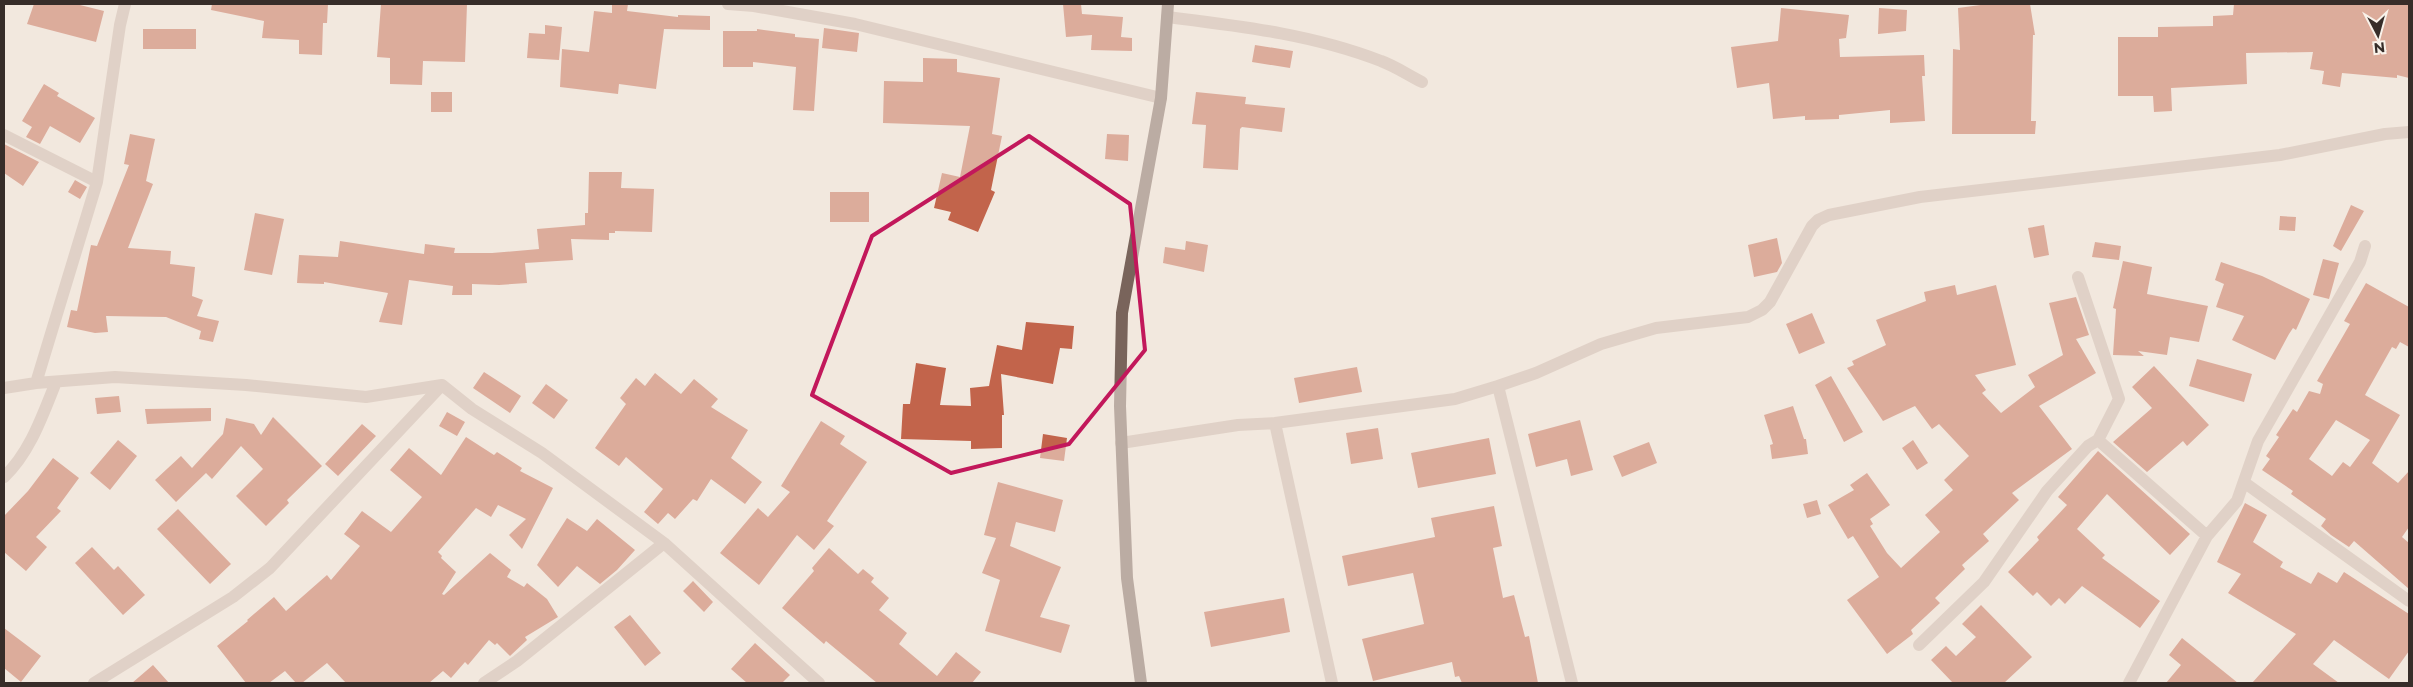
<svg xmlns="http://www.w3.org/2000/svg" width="2413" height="687" viewBox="0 0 2413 687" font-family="Montserrat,sans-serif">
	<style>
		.building { fill: #c2644b; fill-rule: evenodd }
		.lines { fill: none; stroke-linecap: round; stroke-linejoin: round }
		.minor { stroke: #cab7aa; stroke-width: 12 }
		.major { stroke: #79645b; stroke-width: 12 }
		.marked { fill: none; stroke: #c2185b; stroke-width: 4; stroke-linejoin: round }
	</style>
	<rect width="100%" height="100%" fill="#f2e8de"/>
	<!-- building -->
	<path class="building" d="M34,4H76L104,11L96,42L27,24Z
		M212,4H328L327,23H323L322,55L299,54V40L262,38L264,21L211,10Z
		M381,4H467L465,62L423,61L422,85L390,84V58L377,57Z
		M612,4H628L627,11L678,17V15L710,16V30L664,29L656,89L619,84L618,94L560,87L562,49L589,52L594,11L612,13Z
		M1063,4H1081L1082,14L1123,17L1121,37L1132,38V51L1091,50L1092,35L1066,37Z
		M1988,4H2030L2035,35H2033L2031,121H2036L2035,134H1952L1953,49L1960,50L1958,8Z
		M2234,4H2409V78L2397,75V78L2342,73L2340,87L2322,84L2324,71L2310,69L2313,52L2246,53L2247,84L2171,88L2172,111L2154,112L2153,96H2118V37H2158V27L2213,26V16L2233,15Z
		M1781,8L1849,15L1846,38L1839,39L1840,57L1924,55L1925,76H1922L1925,121L1890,123V110L1839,115V119L1805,120V116L1773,119L1769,83L1737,88L1731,47L1778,41Z
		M1879,8L1907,10L1906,31L1878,34Z
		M545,25L562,27L559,60L527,58L529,33L545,34Z
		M824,28L859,33L857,52L822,48Z
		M143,29H196V49H143Z
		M757,29L795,34V37L819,39L814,111L793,110L796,67L753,62V67H723V31H757Z
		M1255,45L1293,51L1290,68L1252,62Z
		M923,58L957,59V72L1000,78L992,134L1002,136L991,190L995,192L978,232L948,220L951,212L934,208L942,173L960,177L970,126L883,123L884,81L923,82Z
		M44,84L59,93L57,96L95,118L80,143L50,126L40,144L26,137L32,127L22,121Z
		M431,92H452V112H431Z
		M1196,92L1246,97L1245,104L1285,108L1282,132L1242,127L1240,129L1238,170L1203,168L1206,125L1192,124Z
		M130,134L155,139L146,181L153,184L128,248L171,251L170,264L195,267L192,296L203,300L197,316L219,321L213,342L199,339L201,331L166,317L106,316L108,332L95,333L67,327L71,310L77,311L91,245L97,246L129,165L124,164Z
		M1107,134L1129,135L1128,161L1105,159Z
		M4,144L39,162L23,186L4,173Z
		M589,172H622L621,188L654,189L652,232L615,231V233H609V240L571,239L573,260L525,263L527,283L499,285L472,284V295H452L453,286L409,280L402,325L379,322L388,293L324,282V284L297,283L299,255L338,257L340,241L424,254L425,244L455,248L454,253H492L539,249L537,229L585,225V213H588Z
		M75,180L87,187L80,199L68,192Z
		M830,192H869V222H830Z
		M2351,205L2364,211L2341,251L2333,246Z
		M255,213L284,219L272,275L244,270Z
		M2280,216L2296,217L2295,231L2279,230Z
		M2044,225L2049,255L2034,258L2028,228Z
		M1777,238L1782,263L1777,272L1754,277L1748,245Z
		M1186,241L1208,245L1204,272L1163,263L1165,247L1185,250Z
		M2095,242L2121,246L2119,260L2092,257Z
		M2323,259L2339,263L2329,299L2313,295Z
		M2123,261L2152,267L2147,294L2208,306L2199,342L2170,337L2167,355L2138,351L2144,356L2113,355L2116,309L2113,308Z
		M2221,262L2262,276L2310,299L2296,330L2293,328L2289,334L2275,360L2232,340L2244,316L2216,307L2224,284L2215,280Z
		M2366,283L2409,307V347L2400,342L2396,349L2392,347L2365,395L2400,415L2372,463L2398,483L2409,471V527L2402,537L2409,543V589L2354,541L2349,547L2331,535L2321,526L2326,519L2291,494L2293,491L2262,470L2270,459L2266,456L2279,437L2276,435L2293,409L2297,412L2309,391L2320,394L2323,384L2317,381L2350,324L2344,321ZM2336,420L2370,440L2350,467L2343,462L2332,476L2309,459Z
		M1955,285L1957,295L1996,285L2016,365L1975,375L1986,390L1982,393L2001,413L2035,387L2028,375L2063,355L2049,303L2076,297L2089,335L2076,339L2096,373L2039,406L2072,449L2012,493L2019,500L1983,534L1989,541L1962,565L1965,569L1935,598L1940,603L1911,630L1913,634L1887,654L1847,600L1879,577L1853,536L1848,539L1828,505L1854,490L1850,485L1867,473L1890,505L1870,519L1873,524L1870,526L1887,553L1901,568L1940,532L1925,515L1953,490L1944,480L1969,456L1939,424L1932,429L1915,406L1883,421L1847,368L1854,365L1852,361L1886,345L1876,320L1926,301L1924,292Z
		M1812,313L1825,343L1799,354L1786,324Z
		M1026,322L1074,326L1072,349L1060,348L1053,384L1001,374L1004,415H1002V448L971,449V441L901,439L903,404H910L916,363L946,368L940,405L971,406L970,388L989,386L997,345L1022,350Z
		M2197,359L2252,374L2244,402L2189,386Z
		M2154,366L2209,425L2187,446L2183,441L2147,472L2113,442L2152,408L2132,387Z
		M1357,367L1362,392L1299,403L1294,378Z
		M484,372L521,396L510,413L473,388Z
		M655,373L681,394L694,379L718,399L711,407L748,430L731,458L762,482L745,504L711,479L697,501L693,499L675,519L668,513L658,524L644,512L663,489L626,457L619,466L595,448L626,404L620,398L636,378L645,386Z
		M1831,376L1863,432L1844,442L1815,385Z
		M546,384L568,400L554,419L532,403Z
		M119,396L121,412L97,414L95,398Z
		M1793,406L1804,439H1806L1808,454L1772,459L1770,445L1773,444L1764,415Z
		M211,408V421L147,424L145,409Z
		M447,412L465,422L457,436L439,426Z
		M273,417L322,466L287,500L289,503L266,526L236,496L263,469L241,446L212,479L206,473L176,502L155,480L181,456L192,468L223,434L226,418L254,424L261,435Z
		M1580,420L1593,470L1571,476L1567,459L1536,467L1528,434Z
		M821,421L845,436L840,444L867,462L827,521L834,526L814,550L797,535L759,585L720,553L758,508L768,517L790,492L781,486Z
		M362,424L376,436L338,476L325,464Z
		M1378,428L1383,459L1351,464L1346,433Z
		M1043,434L1067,438L1064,461L1040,458Z
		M466,437L494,455L497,452L522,468L520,471L553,488L522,549L509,535L526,519L498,505L491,517L476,508L438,552L442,556L441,558L456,572L442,594L444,595L490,553L511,570L507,577L524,587L527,583L547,599L558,617L525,637L527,640L510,656L497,643L495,645L489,640L468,665L465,662L451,678L443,671L429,683H346L327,663L302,683H296L285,671L269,683H246L217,646L248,621L247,620L274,597L286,611L327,575L331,580L360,546L344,534L362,511L391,532L422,497L390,470L409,448L441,475Z
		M1489,438L1496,474L1418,488L1411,453Z
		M118,440L137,456L110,490L90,473Z
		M1913,440L1928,463L1917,470L1902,448Z
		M1649,442L1657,463L1622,477L1613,456Z
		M2098,451L2190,534L2170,555L2107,494L2077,529L2105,555L2102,558L2160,601L2140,628L2082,586L2065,604L2059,598L2051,606L2037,592L2033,596L2008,572L2039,540L2037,537L2067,505L2058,497Z
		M53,458L79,478L57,508L61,511L36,537L47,547L26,571L4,552V516L28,491Z
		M998,482L1063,500L1055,532L1016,522L1010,546L1061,567L1040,617L1070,625L1061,653L985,631L1000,580L982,573L996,538L984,535Z
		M1817,500L1821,514L1807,518L1803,504Z
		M2245,503L2267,515L2253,542L2283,562L2280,567L2311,584L2318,572L2337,583L2344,572L2409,614V651L2389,679L2334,640L2313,664L2339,683H2252L2296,634L2228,593L2241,574L2217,562Z
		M1494,506L1502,546L1493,548L1503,598L1514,595L1525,637L1529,636L1538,683H1462L1459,676L1455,677L1452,662L1373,681L1362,639L1424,624L1413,573L1348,586L1342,556L1435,537L1431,518Z
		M178,509L231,564L210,584L157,529Z
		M567,518L587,531L597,519L635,550L617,570L600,584L577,566L558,587L537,565Z
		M92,547L114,570L118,566L145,595L123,615L75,563Z
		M829,548L858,574L863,569L874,578L871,582L889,598L879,610L907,633L899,644L937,676L956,652L981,672L972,683H877L826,641L824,644L782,608L814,571L812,568Z
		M693,581L713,602L704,612L683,591Z
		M1284,598L1290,632L1211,647L1204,612Z
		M1981,605L2032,657L2004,683H1953L1931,660L1946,646L1956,656L1976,637L1962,624Z
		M630,615L661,653L645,666L614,627Z
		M4,628L41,656L21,682L4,668Z
		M2182,638L2238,683H2166L2181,665L2169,655Z
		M755,643L790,675L782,683H747L731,669Z
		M153,665L169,683H132Z"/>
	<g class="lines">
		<!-- minor -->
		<path class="minor" d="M728,4L754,6L855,24L1161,98
			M1167,17C1239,26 1312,34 1381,61C1395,66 1408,75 1422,82
			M4,135L97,182
			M36,383L97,182L120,25L125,4
			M1498,386L1536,373L1601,344L1656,328L1748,317L1762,310L1770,302L1812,226L1818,220L1829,215L1920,197L2280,155L2385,134L2409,132
			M4,388L36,383L115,377L246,385L366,397L442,385L472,409L542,453L664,543L819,683
			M1275,423L1332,683
			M2098,440L2207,536
			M1121,443L1238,425L1275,423L1455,399L1498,386L1572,683
			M4,477C30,453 43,414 56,382
			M2245,483L2409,601
			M1919,645L1984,582L2047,491L2088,446L2098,440L2119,399L2078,277
			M94,683L233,597L270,568L442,385
			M484,683L517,661L664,543
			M2129,683L2207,536L2237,501L2258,441L2360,262L2365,246"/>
		<!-- major -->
		<path class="major" d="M1141,683L1127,578L1120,406L1122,313L1161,98L1168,4"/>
	</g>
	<!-- marked area -->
	<path d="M0 0H2413V687H0ZM1029,136L1130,204L1145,350L1069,444L951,473L812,395L872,236Z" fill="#f2e8de" fill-opacity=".55" fill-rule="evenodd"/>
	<path class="marked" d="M1029,136L1130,204L1145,350L1069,444L951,473L812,395L872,236Z"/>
	<!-- border -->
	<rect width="2413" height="687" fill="none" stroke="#372d29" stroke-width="10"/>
	<!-- north arrow -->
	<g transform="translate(2378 35) rotate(174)" stroke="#f9f2ea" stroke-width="4" paint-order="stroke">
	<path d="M0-4L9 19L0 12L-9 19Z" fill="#372d29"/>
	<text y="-8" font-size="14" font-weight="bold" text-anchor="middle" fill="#372d29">N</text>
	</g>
</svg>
